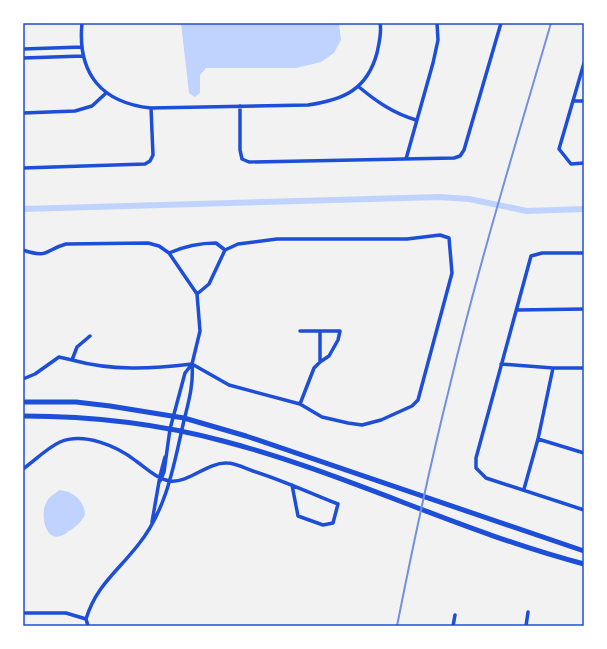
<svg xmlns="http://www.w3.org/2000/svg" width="607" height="649" viewBox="0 0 607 649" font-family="'Archivo Narrow',sans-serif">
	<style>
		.water { fill: #bfd3fe }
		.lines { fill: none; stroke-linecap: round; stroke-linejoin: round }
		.canal { stroke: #bfd3fe; stroke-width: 6 }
		.minor { stroke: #1d4ed8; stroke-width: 3.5 }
		.secondary { stroke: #1d4ed8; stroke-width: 5 }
		.rail { stroke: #7290e2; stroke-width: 2 }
		.neatline { fill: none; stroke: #1d4ed8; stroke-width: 1.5 }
	</style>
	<rect width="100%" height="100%" fill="#f2f2f2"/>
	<!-- water -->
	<path class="water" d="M181,23H339L341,40L334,53L321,62L296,68H206L200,75V93L195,97L189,93Z
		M59,490C73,491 84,500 85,514C83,521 76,526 71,530C68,531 66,534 63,535C45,544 40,514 46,503C48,497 55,494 59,490Z"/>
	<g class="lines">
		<!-- canal -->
		<path class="canal" d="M23,209L439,197L469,199L527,211L584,209"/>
		<!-- minor -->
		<path class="minor" d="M82,23C77,74 102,103 151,108L308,105C343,100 367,90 377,53C379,43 382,33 380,23
			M23,49L82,47
			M23,58L83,56
			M584,63L559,149L571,164L584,163
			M359,87C377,102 393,113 416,120
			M573,101H584
			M240,106V150L242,159L249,162L454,158L460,156L464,150L501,23
			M23,113L75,111L92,106L105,94
			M406,159L433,63L438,40L437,23
			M23,168L145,164L150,161L153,155L151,108
			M23,250C50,259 44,250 66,244L148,243L159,246L169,253L197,294L200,331L192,364L185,373L170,429L164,472L160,481
			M169,253C185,246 198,243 216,243L225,250
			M584,253H542L531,256L476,458V468L486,478L584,510
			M517,310L584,309
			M300,331H340L338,340L329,356L320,362L314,368L300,404
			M320,331V362
			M72,360C112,371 151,369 192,364
			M192,364L229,385L300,404L322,417L348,423L362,425L381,420L412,406L418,400L452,273L449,238L440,235L407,239H277L238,244L225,250L209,284L197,294
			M501,364L553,368H584
			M23,379L35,374L59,357L72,360L77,347L90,336
			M538,439L584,453
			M23,469C34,461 47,448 60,442C84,432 117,446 136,461C146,468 157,479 170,481C189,483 208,462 227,463C235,463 245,468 253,471C282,480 310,493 338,504L333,523L323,525L298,516L292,485
			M524,489L538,439L553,368
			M152,522L160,476L165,457
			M23,613H66L86,619
			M86,619C96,586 117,572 138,545C165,512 173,470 182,429C187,407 194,387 192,364
			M86,619L88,626
			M453,626L455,615
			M526,626L528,612"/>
		<!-- secondary -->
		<path class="secondary" d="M23,402H76L110,406L184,418L246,436L584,551
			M23,416C93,416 156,423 223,441C346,473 461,532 584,564"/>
		<!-- rail -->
		<path class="rail" d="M397,626C413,545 430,465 450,385C479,263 516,143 551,23"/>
	</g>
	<!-- border -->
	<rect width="607" height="649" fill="none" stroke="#ffffff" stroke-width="48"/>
	<rect x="24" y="24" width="559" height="601" class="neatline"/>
</svg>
